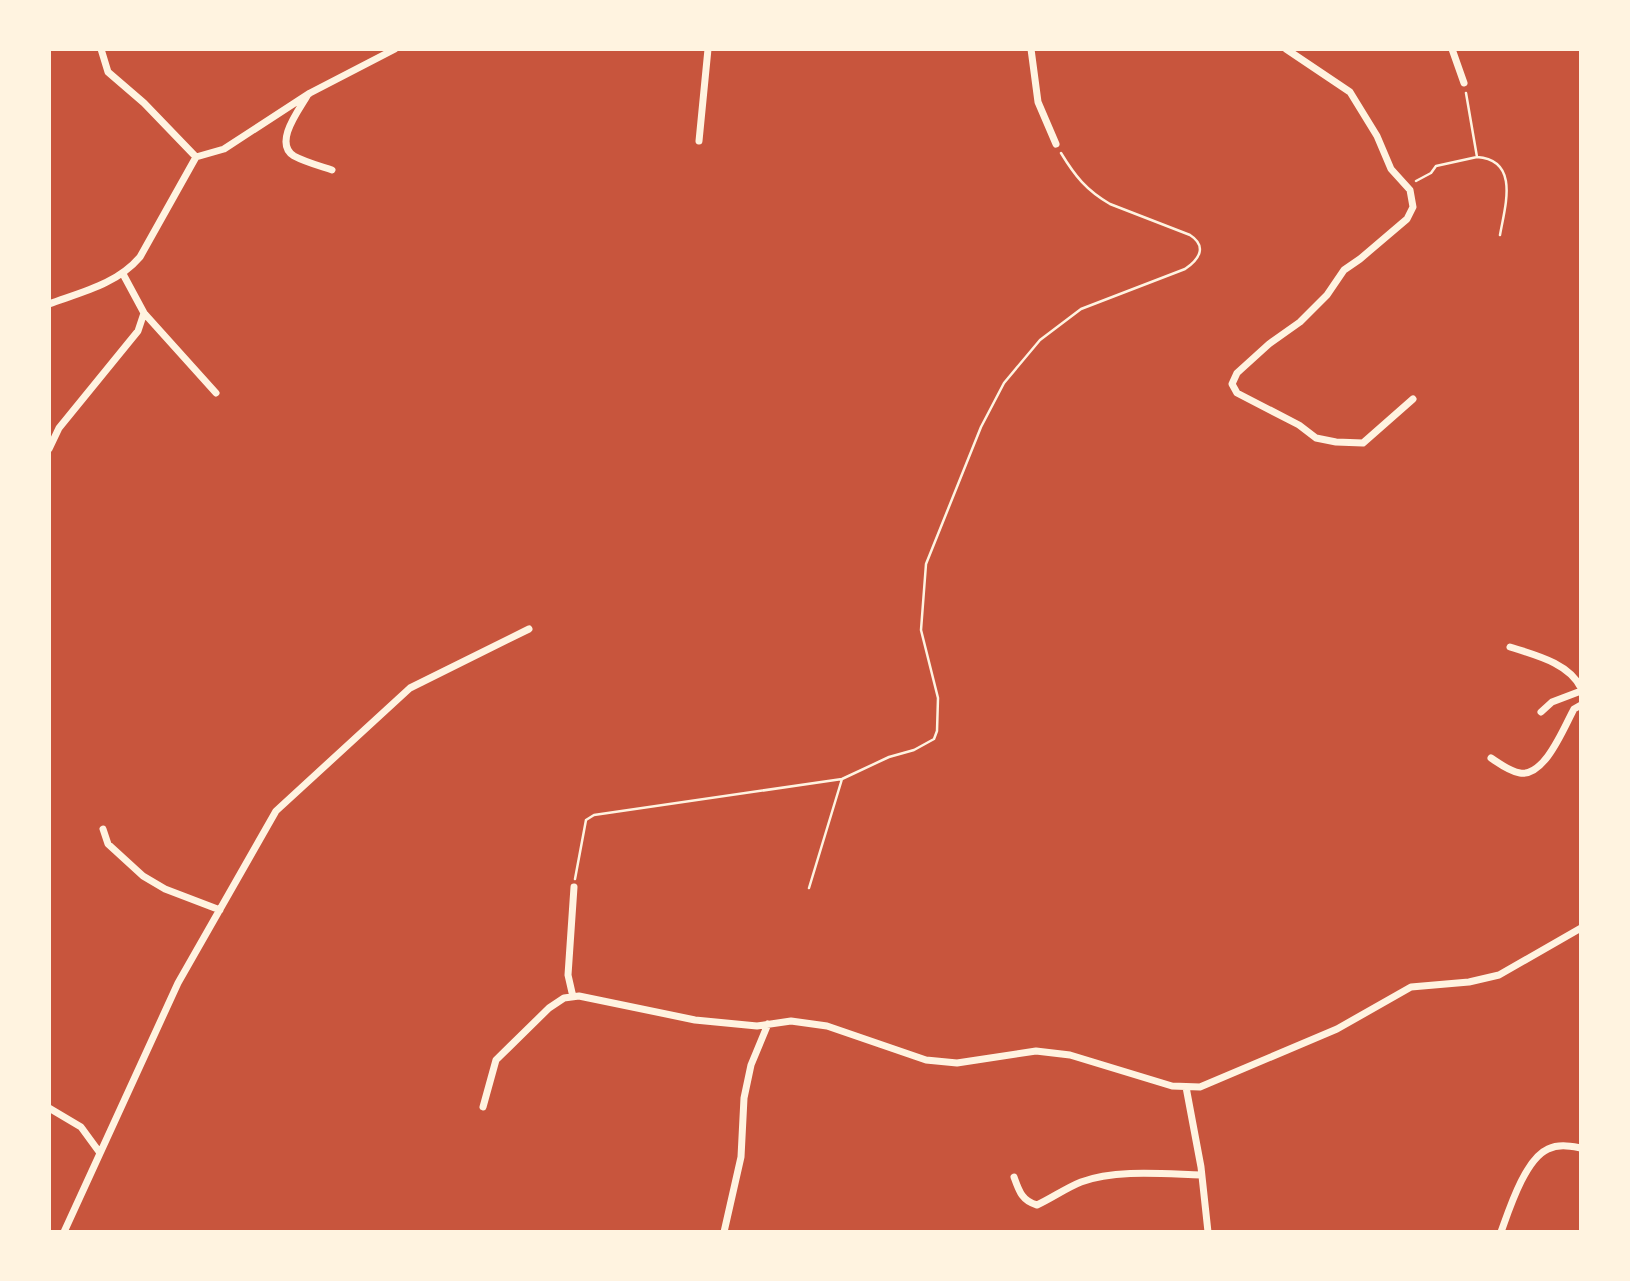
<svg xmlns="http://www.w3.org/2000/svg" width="1630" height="1281" viewBox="0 0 1630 1281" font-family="'Source Serif 4',serif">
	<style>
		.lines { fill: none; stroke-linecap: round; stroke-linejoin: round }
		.path { stroke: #fff3e0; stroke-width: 2.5 }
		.minor { stroke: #fff3e0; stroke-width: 7 }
	</style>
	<rect width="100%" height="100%" fill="#c8553d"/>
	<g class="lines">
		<!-- path -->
		<path class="path" d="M1477,157C1520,160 1505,206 1500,235
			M1416,181L1431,173L1436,166L1477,157L1466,93
			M575,879L586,820L594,815L842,779L889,757L914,750L934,739L937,731L938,698L921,630L926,564L981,427L1004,383L1040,340L1081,309L1185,269C1200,259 1207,246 1190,235L1110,204C1086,190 1075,176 1061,153
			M809,888L842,779"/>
		<!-- minor -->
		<path class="minor" d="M101,49L108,72L144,103L196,157
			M1031,49L1038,102L1056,144
			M1286,49L1350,92L1377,136L1391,169L1410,190L1413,207L1407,219L1360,259L1344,270L1327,295L1300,322L1269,344L1237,373L1232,384L1237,393L1299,425L1316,438L1336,442L1363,443L1413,399
			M1452,49L1464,83
			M307,96C299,110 273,143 294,156C305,162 320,166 332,170
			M699,141L708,49
			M123,274L144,313L216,393
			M49,304C82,292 117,284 140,257L196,157L224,149L310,93L395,49
			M49,449L59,428L138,331L144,313
			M1510,647C1535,655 1569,663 1581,688
			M1541,712L1552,702L1581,691
			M1491,758C1500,764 1509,771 1520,773C1545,777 1564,727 1574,709L1581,705
			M103,829L108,844L143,876L165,889L220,910
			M573,997L568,975L574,887
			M1186,1087L1201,1167L1208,1232
			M483,1107L496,1060L549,1008L564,998L579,996L695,1020L757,1026L791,1021L827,1026L926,1060L957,1063L1036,1051L1070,1055L1172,1086L1200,1087L1337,1029L1411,987L1469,982L1499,975L1581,928
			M49,1108L81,1127L100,1153
			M1014,1177C1019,1191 1022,1201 1037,1205C1052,1198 1066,1188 1081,1182C1116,1169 1165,1174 1201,1175
			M64,1232L178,983L276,811L410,688L529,629
			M724,1232L741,1157L744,1098L751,1065L768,1024
			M1501,1232C1509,1210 1525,1159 1548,1149C1559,1144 1569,1146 1581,1148"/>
	</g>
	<!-- border -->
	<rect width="1630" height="1281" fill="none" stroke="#fff3e0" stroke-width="102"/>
</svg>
